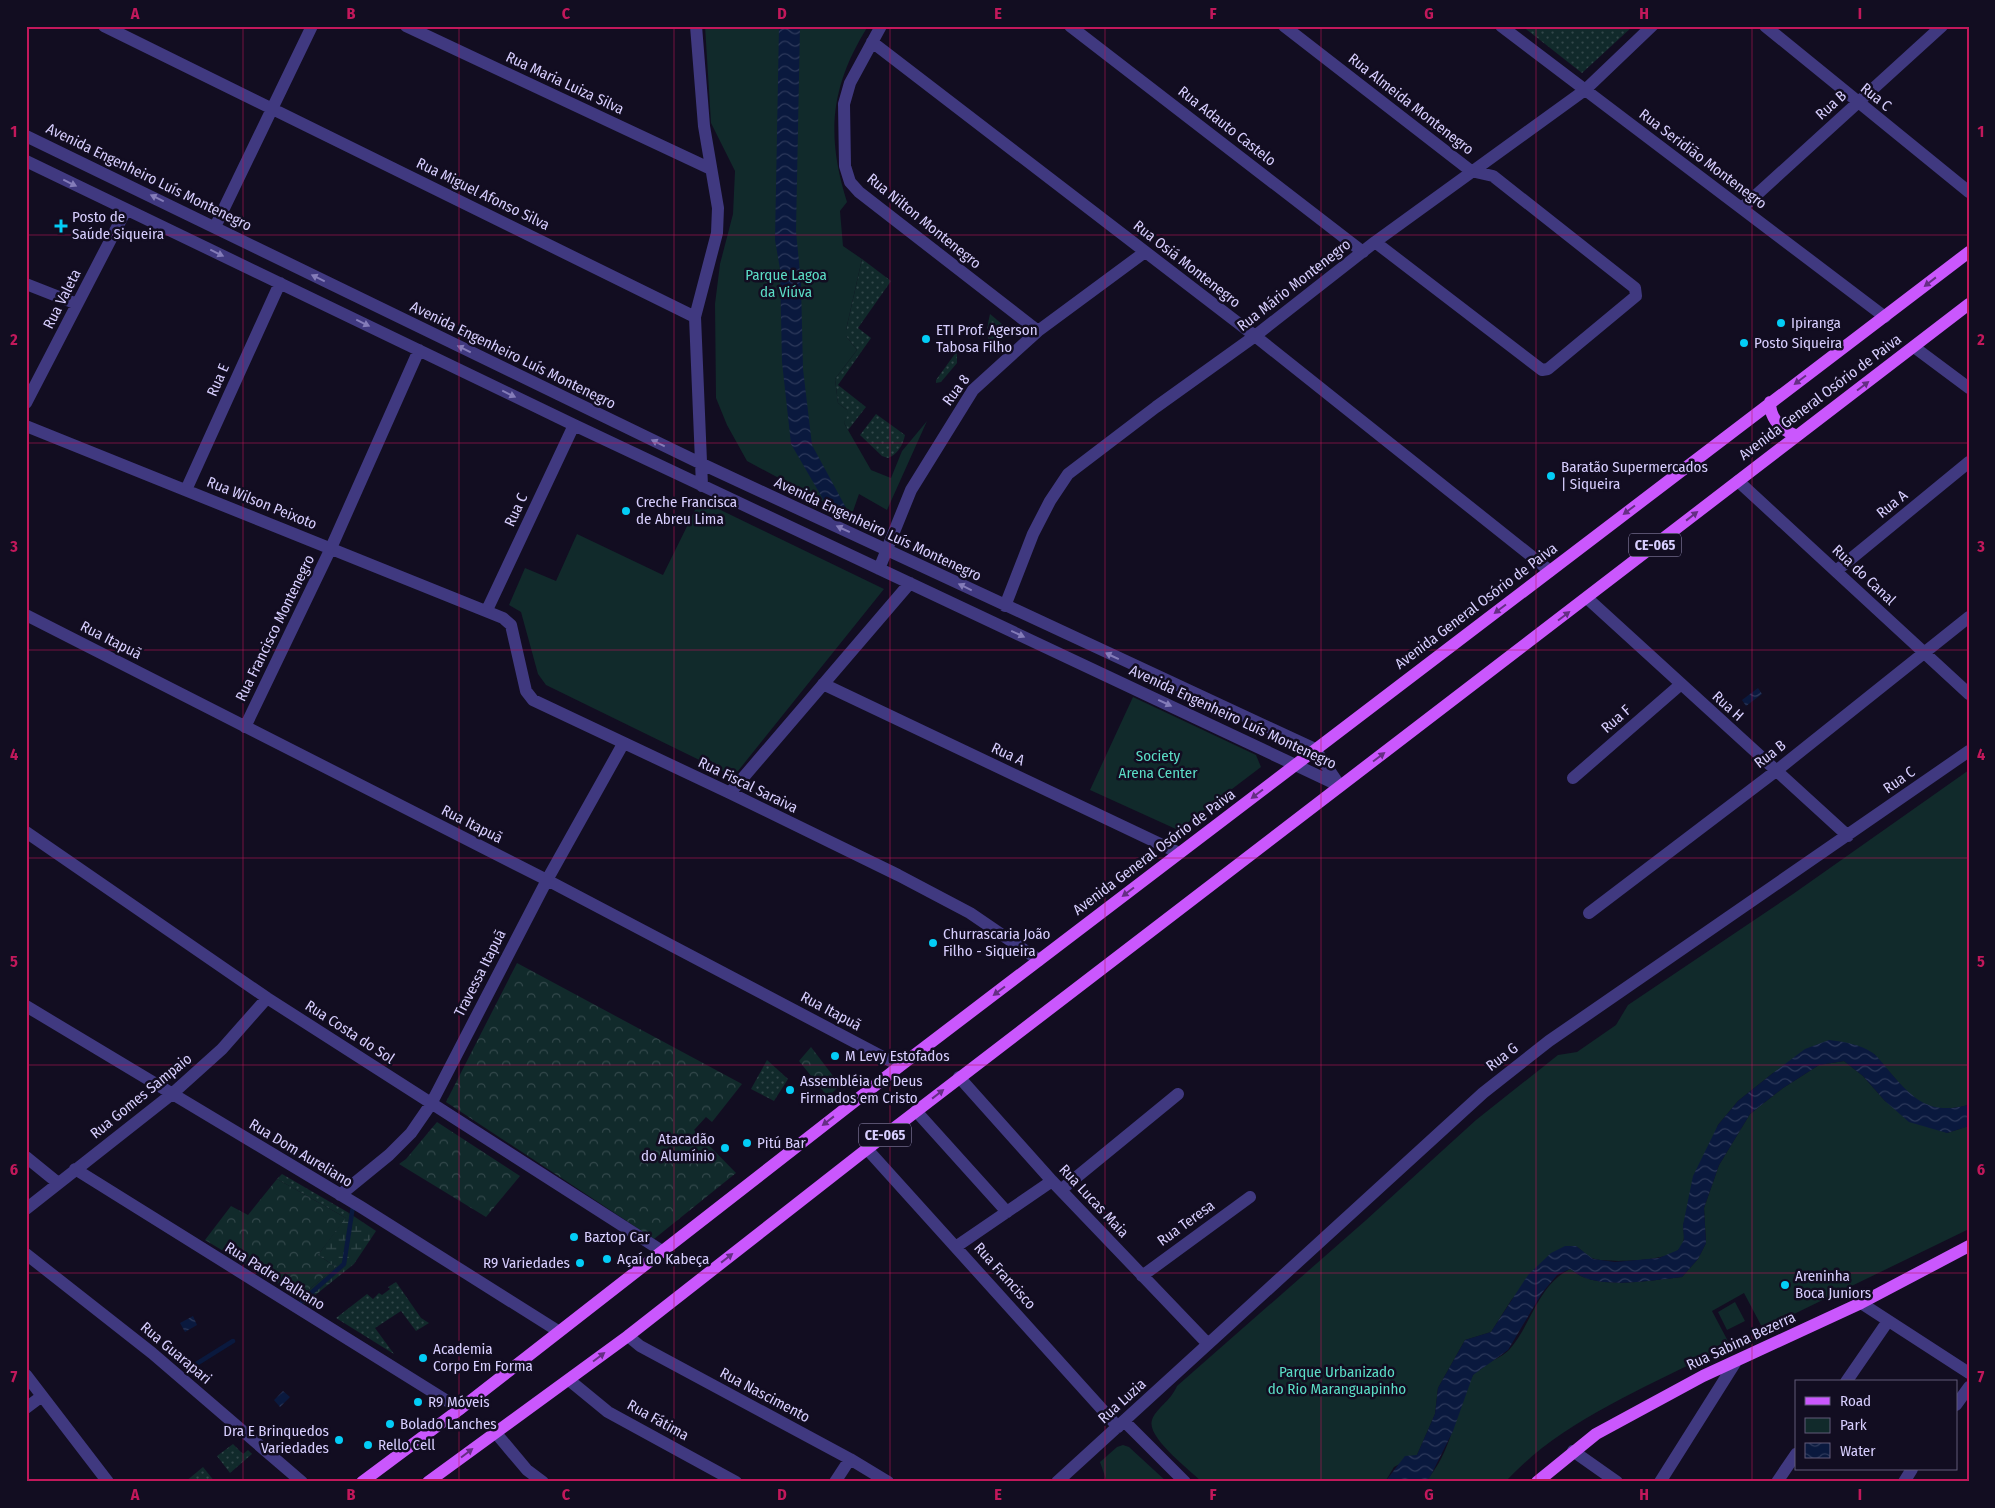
<svg xmlns="http://www.w3.org/2000/svg" width="1995" height="1508" viewBox="0 0 1995 1508" font-family="'Fira Sans Condensed',sans-serif">
	<style>
		.grass { fill: url(#grass-dots) }
		.forest { fill: url(#forest-crowns) }
		.wetland { fill: url(#wetland-marsh) }
		.green { fill: #112a2b }
		.water { fill: url(#water-waves) }
		.lines { fill: none; stroke-linecap: round; stroke-linejoin: round }
		.stream { stroke: #0a193e; stroke-width: 4.5 }
		.minor { stroke: #403980; stroke-width: 12 }
		.major { stroke: #ca57fd; stroke-width: 12 }
		.oneway { fill: #847cb9 }
		.oneway2 { fill: #652e84 }
		.grid { fill: none; stroke: #c2185b; stroke-width: 1; stroke-opacity: 0.55 }
		.poi-dot { fill: #03cdf6; stroke: #120d21; stroke-width: 2 }
		.labels { text-anchor: middle; stroke-width: 5; stroke-linejoin: round; paint-order: stroke }
		.shield { fill: #120d21; stroke: #9c94bc; stroke-width: 1 }
		.shield-label { font-size: 14px; font-weight: bold; fill: #d7cefe }
		.street-label { font-size: 15px; fill: #d7cefe; stroke: #120d21 }
		.poi-label { font-size: 15px; fill: #d7cefe; stroke: #120d21; text-anchor: start }
		.park-label { font-size: 15px; fill: #5bddc6; stroke: #120d21 }
		.neatline { fill: none; stroke: #c2185b; stroke-width: 2 }
		.grid-label { font-size: 16px; text-anchor: middle; font-weight: bold; fill: #c2185b }
	</style>
	<defs>
		<pattern id="grass-dots" width="8" height="8" patternUnits="userSpaceOnUse" patternTransform="scale(1.25)"><rect width="8" height="8" fill="#112a2b"/><path d="M2 2h.1M6 6h.1" fill="none" stroke="#33484b" stroke-width="1.8" stroke-linecap="round"/></pattern>
		<pattern id="forest-crowns" width="20" height="18" patternUnits="userSpaceOnUse" patternTransform="scale(1.25)"><rect width="20" height="18" fill="#112a2b"/><path d="M2 6a3 3 0 1 1 6 0M12 15a3 3 0 1 1 6 0" fill="none" stroke="#33484b"/></pattern>
		<pattern id="wetland-marsh" width="20" height="14" patternUnits="userSpaceOnUse" patternTransform="scale(1.25)"><rect width="20" height="14" fill="#112a2b"/><path d="M1 5h8M5 5V1M11 12h8M15 12V8" fill="none" stroke="#33484b"/></pattern>
		<pattern id="water-waves" width="16" height="10" patternUnits="userSpaceOnUse" patternTransform="scale(1.25)"><rect width="16" height="10" fill="#0a193e"/><path d="M0 5q4-4 8 0t8 0" fill="none" stroke="#2d395b"/></pattern>
	</defs>
	<rect width="100%" height="100%" fill="#120d21"/>
	<!-- grass -->
	<path class="grass" d="M1522,26H1633L1582,73Z
		M862,259L891,281L858,328L871,338L838,385L866,407L848,430L844,423L847,410L838,403L835,379L857,350L846,336V330Z
		M990,314L1009,330V334L994,348C985,338 987,327 990,314Z
		M957,351V363L941,382L936,383V380Z
		M876,414L905,435C903,445 897,455 888,458L882,456L860,435Z
		M767,1060L788,1079L774,1101L751,1089Z
		M282,1174L349,1213L346,1218L277,1179Z
		M396,1282L421,1318L429,1323L416,1331L401,1311L375,1328L394,1354L336,1318L367,1294L373,1299L379,1293L382,1295L390,1289L388,1287Z
		M233,1444L243,1454L248,1450L252,1454L230,1473L217,1456Z
		M203,1467L215,1482H185Z"/>
	<!-- forest -->
	<path class="forest" d="M517,963L742,1084L712,1122L706,1117L694,1130L736,1173L654,1239L446,1102Z
		M811,1047L840,1085L828,1097L799,1061Z
		M437,1122L520,1176L486,1217L399,1164L406,1159Z
		M277,1179L346,1218L318,1255L336,1267L300,1297L205,1240L231,1206L248,1215Z"/>
	<!-- wetland -->
	<path class="wetland" d="M349,1213L376,1231L354,1264L304,1304L300,1297L336,1267L318,1255Z"/>
	<!-- green -->
	<path class="green" d="M705,26H868C830,87 826,135 847,202L840,211L843,246L862,259L846,330V336L857,350L835,379L838,403L847,410L848,414L844,423L871,470L891,478L902,451L927,421L887,510L859,494L851,517L747,461L727,425L716,398L715,304L720,264L733,214L735,171L711,123Z
		M700,500L884,589L738,771L730,775L546,685L538,674L521,612L509,605L525,568L556,581L577,534L663,575Z
		M1133,697L1256,755L1261,767L1178,830L1090,790Z
		M1969,770V1105C1956,1108 1939,1111 1926,1106C1910,1099 1886,1067 1874,1054L1773,1073L1738,1101L1718,1125L1683,1225C1684,1234 1686,1243 1678,1250C1667,1261 1610,1263 1595,1259C1588,1258 1582,1250 1576,1246L1512,1299L1491,1332L1465,1340L1438,1388L1435,1414L1417,1455L1394,1467L1385,1482H1202C1190,1470 1146,1437 1152,1420C1156,1408 1170,1402 1177,1386L1365,1221L1476,1120L1558,1055L1577,1052L1616,1025L1628,1005L1793,894Z
		M1844,1061L1863,1076L1885,1101L1947,1133L1969,1126V1229L1763,1329L1744,1293L1712,1311L1730,1345C1668,1376 1597,1406 1542,1448C1529,1458 1517,1470 1505,1482H1425C1452,1453 1455,1411 1472,1377C1478,1365 1499,1360 1509,1350C1532,1324 1537,1286 1570,1269C1574,1271 1579,1276 1583,1277C1609,1288 1655,1280 1682,1277L1698,1259L1706,1243L1704,1208L1719,1165L1750,1114L1783,1088L1819,1065Z
		M1735,1302L1745,1321L1727,1330L1718,1312Z
		M1123,1445L1129,1447L1167,1482H1107L1100,1462L1117,1447Z"/>
	<!-- water -->
	<path class="water" d="M779,26H800L796,231L801,283L803,369L812,445L851,517L827,506L791,444L782,362L780,269L775,240Z
		M1758,688L1762,694L1746,706L1742,700Z
		M1829,1040C1844,1042 1860,1044 1873,1053C1879,1058 1884,1065 1889,1071C1914,1100 1929,1115 1969,1105V1126L1947,1133L1909,1122L1885,1101L1863,1076L1844,1061L1819,1065L1783,1088L1750,1114L1719,1165L1704,1208L1706,1243L1698,1259L1682,1277C1655,1280 1609,1288 1583,1277C1579,1276 1574,1271 1570,1269L1557,1275L1542,1293L1508,1350L1473,1375L1453,1431L1430,1477L1425,1482H1385L1405,1456L1417,1455L1435,1414L1438,1388L1465,1340L1491,1332L1528,1275L1551,1253L1565,1246H1576L1593,1259L1615,1262L1659,1258L1678,1250L1684,1240L1683,1225L1693,1176L1718,1125L1738,1101L1773,1073L1805,1049Z
		M193,1316L197,1325L185,1332L180,1323Z
		M283,1391L290,1397L280,1407L274,1400Z"/>
	<g class="lines">
		<!-- stream -->
		<path class="stream" d="M302,1301L344,1264L353,1206
			M193,1366L233,1341"/>
		<!-- minor -->
		<path class="minor" d="M104,26L695,317
			M406,26L711,169
			M696,26L704,126L718,208L717,233L695,317L702,486
			M881,26L850,83L844,104L845,166L850,182L859,192L1038,331
			M1070,26L1363,252
			M1284,26L1471,171L1493,176L1635,288L1636,296L1548,369L1542,370L1375,242
			M1501,26L1885,317
			M1765,26L1969,192
			M872,42L1255,336L1550,571
			M26,136L702,464L1315,749L1340,786
			M26,161L574,425L1340,786
			M1742,208L1942,26
			M215,227L312,26
			M26,284L77,304
			M1914,347L1969,388
			M26,403L126,210
			M26,426L503,618L511,625L526,691L533,700L730,793L898,875L970,913L1039,960
			M1738,481L1969,694
			M186,490L280,283
			M879,569L911,490L973,390L1038,331L1145,252
			M1836,571L1969,462
			M1587,598L1848,836
			M1005,606L1033,534L1050,501L1068,474L1156,407L1255,336L1375,242L1585,90L1652,26
			M487,610L574,425
			M26,615L547,880L900,1066
			M823,684L1179,853
			M245,727L331,548L419,350
			M1573,778L1680,685
			M730,793L910,583
			M26,832L267,998L662,1251
			M1589,913L1776,771L1969,617
			M26,1006L361,1207L558,1331
			M959,1077L1052,1181L1208,1344
			M916,1111L1007,1212
			M867,1149L1118,1427
			M26,1157L58,1183
			M75,1169L460,1409
			M1062,1189L1178,1094
			M340,1195L389,1155L411,1133L431,1104L547,880L623,744
			M26,1209L172,1094L222,1049L267,998
			M957,1246L1052,1181
			M26,1254L152,1353L302,1482
			M1142,1276L1250,1197
			M1861,1303L1969,1373
			M628,1336L640,1346L850,1459L888,1482
			M26,1375L108,1482
			M569,1380L608,1412L736,1482
			M1846,1382L1888,1321
			M1956,1405L1969,1387
			M26,1408L42,1396
			M1125,1422L1185,1482
			M495,1432L527,1470L543,1482
			M1573,1451L1617,1482
			M835,1482L850,1459
			M1057,1482L1483,1093L1549,1041L1969,751
			M1660,1482L1735,1363
			M1777,1482L1796,1454
			M1904,1482L1912,1469"/>
		<!-- major -->
		<path class="major" d="M1770,402C1770,420 1782,430 1797,436
			M362,1482L460,1409L900,1066L1969,252
			M428,1482L628,1336L867,1149L1969,304
			M1537,1482L1596,1434L1703,1376L1861,1303L1969,1246"/>
	</g>
	<!-- one-way arrows -->
	<defs><path id="oneway-solid" d="M-6-.8H1V-3.2L6.5 0L1 3.2V.8H-6Z" transform="scale(1.25)"/></defs>
	<g class="oneway">
		<use href="#oneway-solid" transform="translate(70 183) rotate(26)"/>
		<use href="#oneway-solid" transform="translate(157 198) rotate(-154)"/>
		<use href="#oneway-solid" transform="translate(217 253) rotate(26)"/>
		<use href="#oneway-solid" transform="translate(318 278) rotate(-154)"/>
		<use href="#oneway-solid" transform="translate(363 323) rotate(26)"/>
		<use href="#oneway-solid" transform="translate(464 349) rotate(-154)"/>
		<use href="#oneway-solid" transform="translate(509 394) rotate(26)"/>
		<use href="#oneway-solid" transform="translate(658 443) rotate(-154)"/>
		<use href="#oneway-solid" transform="translate(843 529) rotate(-155)"/>
		<use href="#oneway-solid" transform="translate(965 587) rotate(-154)"/>
		<use href="#oneway-solid" transform="translate(1018 634) rotate(25)"/>
		<use href="#oneway-solid" transform="translate(1112 656) rotate(-155)"/>
		<use href="#oneway-solid" transform="translate(1165 703) rotate(25)"/>
	</g>
	<g class="oneway2">
		<use href="#oneway-solid" transform="translate(1930 282) rotate(142)"/>
		<use href="#oneway-solid" transform="translate(1800 380) rotate(143)"/>
		<use href="#oneway-solid" transform="translate(1863 386) rotate(-37)"/>
		<use href="#oneway-solid" transform="translate(1629 510) rotate(143)"/>
		<use href="#oneway-solid" transform="translate(1692 516) rotate(-38)"/>
		<use href="#oneway-solid" transform="translate(1500 609) rotate(143)"/>
		<use href="#oneway-solid" transform="translate(1564 616) rotate(-37)"/>
		<use href="#oneway-solid" transform="translate(1379 757) rotate(-37)"/>
		<use href="#oneway-solid" transform="translate(1257 794) rotate(143)"/>
		<use href="#oneway-solid" transform="translate(1128 892) rotate(143)"/>
		<use href="#oneway-solid" transform="translate(999 991) rotate(143)"/>
		<use href="#oneway-solid" transform="translate(938 1094) rotate(-38)"/>
		<use href="#oneway-solid" transform="translate(828 1121) rotate(142)"/>
		<use href="#oneway-solid" transform="translate(727 1258) rotate(-38)"/>
		<use href="#oneway-solid" transform="translate(599 1357) rotate(-37)"/>
		<use href="#oneway-solid" transform="translate(467 1453) rotate(-37)"/>
	</g>
	<!-- grid -->
	<path class="grid" d="M243,26V1482M459,26V1482M674,26V1482M890,26V1482M1105,26V1482M1321,26V1482M1536,26V1482M1752,26V1482M26,235H1969M26,443H1969M26,650H1969M26,858H1969M26,1065H1969M26,1273H1969"/>
	<!-- markers -->
	<g class="poi-dot">
		<path d="M58.5 218.5h5v5h5v5h-5v5h-5v-5h-5v-5h5z"/>
		<circle cx="1781" cy="323" r="5"/>
		<circle cx="926" cy="339" r="5"/>
		<circle cx="1744" cy="343" r="5"/>
		<circle cx="1551" cy="476" r="5"/>
		<circle cx="626" cy="511" r="5"/>
		<circle cx="933" cy="943" r="5"/>
		<circle cx="835" cy="1056" r="5"/>
		<circle cx="790" cy="1090" r="5"/>
		<circle cx="747" cy="1143" r="5"/>
		<circle cx="725" cy="1148" r="5"/>
		<circle cx="574" cy="1237" r="5"/>
		<circle cx="607" cy="1259" r="5"/>
		<circle cx="580" cy="1263" r="5"/>
		<circle cx="1785" cy="1285" r="5"/>
		<circle cx="423" cy="1358" r="5"/>
		<circle cx="418" cy="1402" r="5"/>
		<circle cx="390" cy="1424" r="5"/>
		<circle cx="339" cy="1440" r="5"/>
		<circle cx="368" cy="1445" r="5"/>
	</g>
	<g class="labels">
		<!-- shield labels -->
		<g class="shield">
			<rect x="1629" y="533.5" width="52" height="23" rx="4"/>
			<rect x="859" y="1123.5" width="52" height="23" rx="4"/>
		</g>
		<g class="shield-label">
			<text x="1655" y="550">CE-065</text>
			<text x="885" y="1140">CE-065</text>
		</g>
		<!-- street labels -->
		<g class="street-label">
			<text transform="translate(565 83) rotate(25)" y="5">Rua Maria Luiza Silva</text>
			<text transform="translate(1876 97) rotate(39)" y="5">Rua C</text>
			<text transform="translate(1411 104) rotate(38)" y="5">Rua Almeida Montenegro</text>
			<text transform="translate(1831 105) rotate(-42)" y="5">Rua B</text>
			<text transform="translate(1227 126) rotate(38)" y="5">Rua Adauto Castelo</text>
			<text transform="translate(1703 159) rotate(37)" y="5">Rua Seridião Montenegro</text>
			<text transform="translate(149 177) rotate(26)" y="5">Avenida Engenheiro Luís Montenegro</text>
			<text transform="translate(483 194) rotate(26)" y="5">Rua Miguel Afonso Silva</text>
			<text transform="translate(924 221) rotate(39)" y="5">Rua Nilton Montenegro</text>
			<text transform="translate(1187 264) rotate(38)" y="5">Rua Osiá Montenegro</text>
			<text transform="translate(1294 285) rotate(-38)" y="5">Rua Mário Montenegro</text>
			<text transform="translate(62 299) rotate(-63)" y="5">Rua Valeta</text>
			<text transform="translate(513 355) rotate(26)" y="5">Avenida Engenheiro Luís Montenegro</text>
			<text transform="translate(218 380) rotate(-66)" y="5">Rua E</text>
			<text transform="translate(956 390) rotate(-53)" y="5">Rua 8</text>
			<text transform="translate(1820 397) rotate(-37)" y="5">Avenida General Osório de Paiva</text>
			<text transform="translate(262 503) rotate(22)" y="5">Rua Wilson Peixoto</text>
			<text transform="translate(1892 504) rotate(-39)" y="5">Rua A</text>
			<text transform="translate(516 510) rotate(-65)" y="5">Rua C</text>
			<text transform="translate(878 529) rotate(25)" y="5">Avenida Engenheiro Luís Montenegro</text>
			<text transform="translate(1864 575) rotate(43)" y="5">Rua do Canal</text>
			<text transform="translate(1476 606) rotate(-37)" y="5">Avenida General Osório de Paiva</text>
			<text transform="translate(275 628) rotate(-64)" y="5">Rua Francisco Montenegro</text>
			<text transform="translate(111 640) rotate(27)" y="5">Rua Itapuã</text>
			<text transform="translate(1728 706) rotate(42)" y="5">Rua H</text>
			<text transform="translate(1233 717) rotate(25)" y="5">Avenida Engenheiro Luís Montenegro</text>
			<text transform="translate(1616 719) rotate(-41)" y="5">Rua F</text>
			<text transform="translate(1008 754) rotate(25)" y="5">Rua A</text>
			<text transform="translate(1770 754) rotate(-38)" y="5">Rua B</text>
			<text transform="translate(1899 780) rotate(-35)" y="5">Rua C</text>
			<text transform="translate(748 785) rotate(26)" y="5">Rua Fiscal Saraiva</text>
			<text transform="translate(472 824) rotate(27)" y="5">Rua Itapuã</text>
			<text transform="translate(1154 852) rotate(-37)" y="5">Avenida General Osório de Paiva</text>
			<text transform="translate(480 973) rotate(-63)" y="5">Travessa Itapuã</text>
			<text transform="translate(831 1011) rotate(28)" y="5">Rua Itapuã</text>
			<text transform="translate(350 1032) rotate(33)" y="5">Rua Costa do Sol</text>
			<text transform="translate(1502 1057) rotate(-38)" y="5">Rua G</text>
			<text transform="translate(141 1096) rotate(-39)" y="5">Rua Gomes Sampaio</text>
			<text transform="translate(301 1153) rotate(31)" y="5">Rua Dom Aureliano</text>
			<text transform="translate(1094 1201) rotate(47)" y="5">Rua Lucas Maia</text>
			<text transform="translate(1186 1223) rotate(-36)" y="5">Rua Teresa</text>
			<text transform="translate(275 1276) rotate(32)" y="5">Rua Padre Palhano</text>
			<text transform="translate(1005 1276) rotate(48)" y="5">Rua Francisco</text>
			<text transform="translate(1741 1341) rotate(-25)" y="5">Rua Sabina Bezerra</text>
			<text transform="translate(176 1353) rotate(40)" y="5">Rua Guarapari</text>
			<text transform="translate(765 1395) rotate(28)" y="5">Rua Nascimento</text>
			<text transform="translate(1122 1401) rotate(-42)" y="5">Rua Luzia</text>
			<text transform="translate(658 1420) rotate(29)" y="5">Rua Fátima</text>
		</g>
		<!-- poi labels -->
		<g class="poi-label">
			<text x="72" y="222">Posto de<tspan x="72" dy="17">Saúde Siqueira</tspan></text>
			<text x="1791" y="328">Ipiranga</text>
			<text x="936" y="335">ETI Prof. Agerson<tspan x="936" dy="17">Tabosa Filho</tspan></text>
			<text x="1754" y="348">Posto Siqueira</text>
			<text x="1561" y="472">Baratão Supermercados<tspan x="1561" dy="17">| Siqueira</tspan></text>
			<text x="636" y="507">Creche Francisca<tspan x="636" dy="17">de Abreu Lima</tspan></text>
			<text x="943" y="939">Churrascaria João<tspan x="943" dy="17">Filho - Siqueira</tspan></text>
			<text x="845" y="1061">M Levy Estofados</text>
			<text x="800" y="1086">Assembléia de Deus<tspan x="800" dy="17">Firmados em Cristo</tspan></text>
			<text x="715" y="1144" text-anchor="end">Atacadão<tspan x="715" dy="17">do Alumínio</tspan></text>
			<text x="757" y="1148">Pitú Bar</text>
			<text x="584" y="1242">Baztop Car</text>
			<text x="617" y="1264">Açaí do Kabeça</text>
			<text x="570" y="1268" text-anchor="end">R9 Variedades</text>
			<text x="1795" y="1281">Areninha<tspan x="1795" dy="17">Boca Juniors</tspan></text>
			<text x="433" y="1354">Academia<tspan x="433" dy="17">Corpo Em Forma</tspan></text>
			<text x="428" y="1407">R9 Móveis</text>
			<text x="400" y="1429">Bolado Lanches</text>
			<text x="329" y="1436" text-anchor="end">Dra E Brinquedos<tspan x="329" dy="17">Variedades</tspan></text>
			<text x="378" y="1450">Rello Cell</text>
		</g>
		<!-- park labels -->
		<g class="park-label">
			<text x="786" y="280">Parque Lagoa<tspan x="786" dy="17">da Viúva</tspan></text>
			<text x="1158" y="761">Society<tspan x="1158" dy="17">Arena Center</tspan></text>
			<text x="1337" y="1377">Parque Urbanizado<tspan x="1337" dy="17">do Rio Maranguapinho</tspan></text>
		</g>
	</g>
	<!-- border -->
	<rect width="1995" height="1508" fill="none" stroke="#120d21" stroke-width="55"/>
	<!-- legend -->
	<rect x="1795" y="1380" width="162" height="90" fill="#120d21" stroke="#615a79"/>
	<rect x="1805" y="1397" width="25" height="8" fill="#ca57fd" stroke="#615a79"/>
	<text x="1840" y="1406" font-size="15" fill="#d7cefe">Road</text>
	<rect x="1805" y="1418" width="25" height="15" fill="#112a2b" stroke="#615a79"/>
	<text x="1840" y="1430" font-size="15" fill="#d7cefe">Park</text>
	<rect x="1805" y="1443" width="25" height="15" fill="url(#water-waves)" stroke="#615a79"/>
	<text x="1840" y="1456" font-size="15" fill="#d7cefe">Water</text>
	<rect x="28" y="28" width="1940" height="1452" class="neatline"/>
	<g class="grid-label">
		<text x="135" y="19">A</text>
		<text x="351" y="19">B</text>
		<text x="566" y="19">C</text>
		<text x="782" y="19">D</text>
		<text x="998" y="19">E</text>
		<text x="1213" y="19">F</text>
		<text x="1429" y="19">G</text>
		<text x="1644" y="19">H</text>
		<text x="1860" y="19">I</text>
		<text x="14" y="137">1</text>
		<text x="1981" y="137">1</text>
		<text x="14" y="345">2</text>
		<text x="1981" y="345">2</text>
		<text x="14" y="552">3</text>
		<text x="1981" y="552">3</text>
		<text x="14" y="760">4</text>
		<text x="1981" y="760">4</text>
		<text x="14" y="967">5</text>
		<text x="1981" y="967">5</text>
		<text x="14" y="1175">6</text>
		<text x="1981" y="1175">6</text>
		<text x="14" y="1382">7</text>
		<text x="1981" y="1382">7</text>
		<text x="135" y="1500">A</text>
		<text x="351" y="1500">B</text>
		<text x="566" y="1500">C</text>
		<text x="782" y="1500">D</text>
		<text x="998" y="1500">E</text>
		<text x="1213" y="1500">F</text>
		<text x="1429" y="1500">G</text>
		<text x="1644" y="1500">H</text>
		<text x="1860" y="1500">I</text>
	</g>
</svg>
